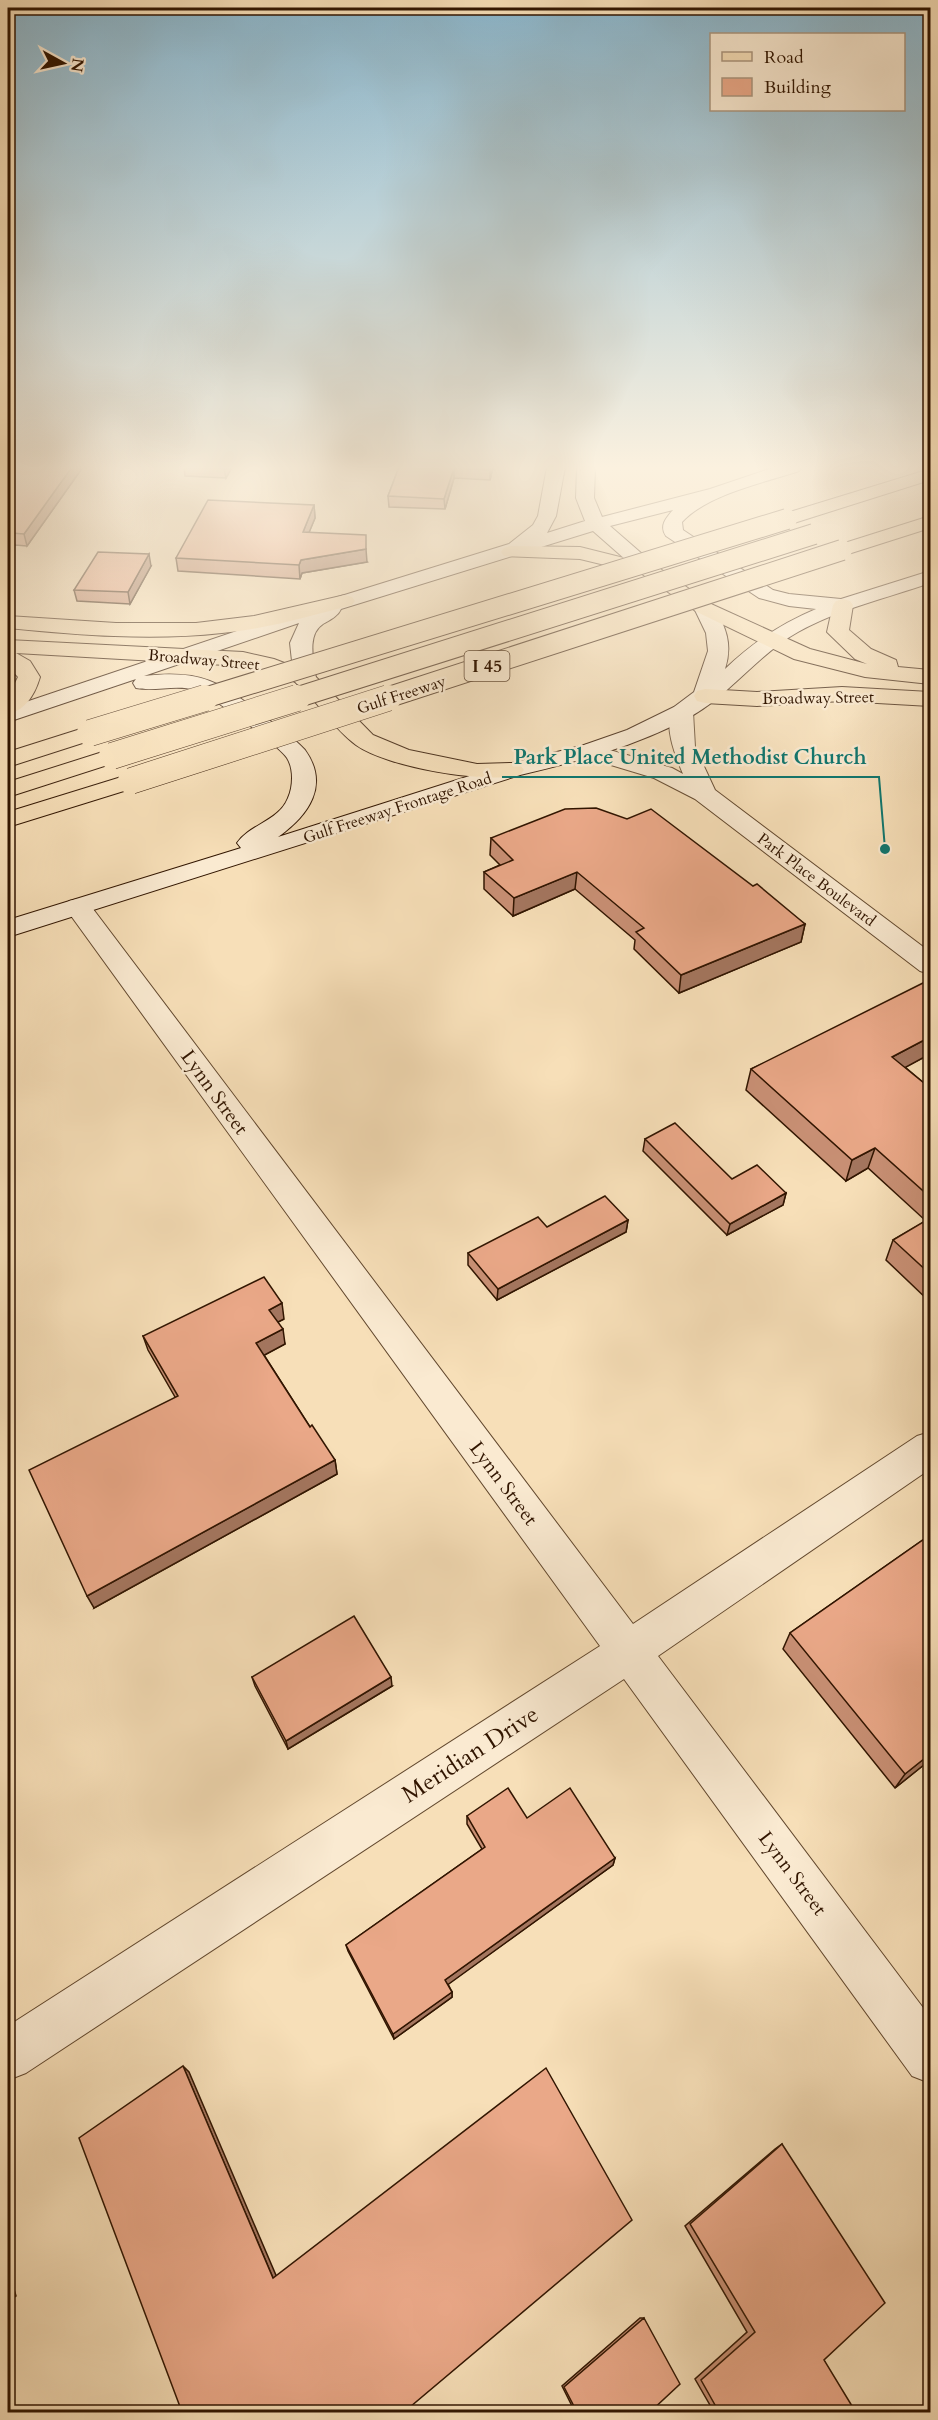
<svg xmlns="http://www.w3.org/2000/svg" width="938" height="2420" viewBox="0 0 938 2420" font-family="Cardo,serif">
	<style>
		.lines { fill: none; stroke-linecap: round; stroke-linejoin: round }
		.minor-casing { stroke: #62482e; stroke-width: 2 }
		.tertiary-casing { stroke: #62482e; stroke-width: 2 }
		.secondary-casing { stroke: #311500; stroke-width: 2 }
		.primary-casing { stroke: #311500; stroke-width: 2 }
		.motorway-casing { stroke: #311500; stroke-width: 2 }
		.minor { fill: #faead1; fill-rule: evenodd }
		.tertiary { fill: #faead1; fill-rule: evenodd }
		.secondary { fill: #faead1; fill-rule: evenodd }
		.primary { fill: #f7dfb8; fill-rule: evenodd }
		.motorway { fill: #f7dfb8; fill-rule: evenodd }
		.motorway-bridge-far1-casing { stroke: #311500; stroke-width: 22; stroke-linecap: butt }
		.motorway-bridge-casing { stroke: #311500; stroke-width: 27; stroke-linecap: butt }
		.motorway-bridge-far1 { stroke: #f7dfb8; stroke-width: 20 }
		.motorway-bridge { stroke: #f7dfb8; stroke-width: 26 }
		.wall { fill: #c99075; stroke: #311500; stroke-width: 1.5 }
		.shaded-wall { fill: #a4765f; stroke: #311500; stroke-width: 1.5 }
		.building { fill: #eaa888; stroke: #311500; stroke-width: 1.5 }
		.labels { text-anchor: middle; stroke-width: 5; stroke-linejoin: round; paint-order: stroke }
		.far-street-label { font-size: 16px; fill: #311500; stroke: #faead1 }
		.shield { fill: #faead1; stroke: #6d553f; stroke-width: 1.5 }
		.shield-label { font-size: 18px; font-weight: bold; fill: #311500 }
		.street-label { font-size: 20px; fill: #311500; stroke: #faead1 }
		.near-street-label { font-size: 24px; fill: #311500; stroke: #faead1 }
		.leader { fill: none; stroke: #0f766e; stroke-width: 2 }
		.callout-dot { fill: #0f766e; stroke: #faead1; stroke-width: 2 }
		.callout-label { font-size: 21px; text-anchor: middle; font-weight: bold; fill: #0f766e; stroke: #faead1; stroke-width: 5; stroke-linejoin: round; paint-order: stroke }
	</style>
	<rect width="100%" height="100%" fill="#f7dfb8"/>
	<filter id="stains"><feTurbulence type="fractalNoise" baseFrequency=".00333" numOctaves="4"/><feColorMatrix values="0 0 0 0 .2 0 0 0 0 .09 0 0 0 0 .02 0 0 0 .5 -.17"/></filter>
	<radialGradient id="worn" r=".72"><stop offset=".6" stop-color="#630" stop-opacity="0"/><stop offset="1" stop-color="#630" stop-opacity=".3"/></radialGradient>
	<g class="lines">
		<!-- minor casing -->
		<g class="minor-casing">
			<path id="minor" d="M78,899L87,901L633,1624L917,1436L930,1432V1469L658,1656L930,2017V2083L912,2076L624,1679L26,2073L8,2080V2026L600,1646L69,913L65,907L69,901Z"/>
		</g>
		<!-- tertiary casing -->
		<g class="tertiary-casing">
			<path id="tertiary" d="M682,705L690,707L693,712L695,747L715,790L930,952V974L920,971L695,799L654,778L581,756L577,751L581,746L589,744L672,768L683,774C676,757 662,724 674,707Z"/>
		</g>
		<!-- secondary casing -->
		<g class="secondary-casing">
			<path id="secondary" d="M547,467H565L556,516L547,533L585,521L576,498L577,467H595L594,498L602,517L710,489L775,467H802L799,471C763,483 708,494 682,522L683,530L773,590L789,594L841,599L930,571V583C887,598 839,609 798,632C757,655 729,696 688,718C634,747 579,761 520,775L8,937V920L241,848L237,843C250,824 279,821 288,798C293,787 294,769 287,758C278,745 211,695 195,690C176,684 155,692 136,688L133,683L136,679L8,722V708L338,597L509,544L533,525L538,516ZM673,510C666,518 659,526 666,536L759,598L789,606L816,609C781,624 753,642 725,669C733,644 726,625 711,604L704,602L697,604L694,608L706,633L708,651L694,692L674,707L627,730L581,746L504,765L278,837C309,815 330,785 305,750C294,738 282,730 269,720C222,684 206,669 144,676L299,623L290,643L294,679L297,684L305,686L313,684L316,679C314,662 306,635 323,624C330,620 338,616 341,609L593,531L642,574H656L659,570L656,566L610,526Z"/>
		</g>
		<!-- primary casing -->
		<g class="primary-casing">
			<path id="primary" d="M511,546L580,547L656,566L711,604L810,649L867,664L855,659L827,632L833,605L836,601L843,599L850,601L853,605L849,630L871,649L896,660L898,667L930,670V684L865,677L794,659L697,612L642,574L580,559L504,556L501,552L504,548Z
				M345,595L352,597L355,601L352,605C310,616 266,629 222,633C151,641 78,635 8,628V616L116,623H196L254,616Z
				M8,640L243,652L274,659L313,674L373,735L409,750L477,764L512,763L520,765L524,770L520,775C484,784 387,767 356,745C334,729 319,703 299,685C285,673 261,670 243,666L16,653L30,661L40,677C35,694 26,710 8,714V697L18,677L8,666Z
				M842,687L930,692V706L842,701L757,706L705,703L697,701L694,696L697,691L705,689L757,692Z"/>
		</g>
		<!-- motorway casing -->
		<g class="motorway-casing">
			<path id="motorway" d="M930,469V480L794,523H780L778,519L780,515Z
				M930,516V528L842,556L835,554L832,550L835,546Z
				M90,726L98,728L102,733L98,738L8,767V752Z
				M112,749L120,751L124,756L120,761L8,797V782Z
				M131,774L140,776L143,781L140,786L8,827V812Z"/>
		</g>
		<!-- minor -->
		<use href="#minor" class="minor"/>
		<!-- tertiary -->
		<use href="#tertiary" class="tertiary"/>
		<!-- secondary -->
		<use href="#secondary" class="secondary"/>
		<!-- primary -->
		<use href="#primary" class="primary"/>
		<!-- motorway -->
		<use href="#motorway" class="motorway"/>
		<!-- motorway-bridge-far1 casing -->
		<g class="motorway-bridge-far1-casing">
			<path id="motorway-bridge-far1" d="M201,699L787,519
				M292,699L814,534
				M383,699L842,550"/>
		</g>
		<!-- motorway-bridge casing -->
		<g class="motorway-bridge-casing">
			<path id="motorway-bridge" d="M90,733L205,698
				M112,756L297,698
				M131,781L388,698"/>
		</g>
		<!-- motorway-bridge-far1 -->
		<use href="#motorway-bridge-far1" class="motorway-bridge-far1"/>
		<!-- motorway-bridge -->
		<use href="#motorway-bridge" class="motorway-bridge"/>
	</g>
	<!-- wall -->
	<path class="wall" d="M8,467H83L27,546L15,545L8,556Z
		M184,467H232L226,478L185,476Z
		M399,467H493L490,480L454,478L445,509L389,507L388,496Z
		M314,505L315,518L309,532L367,562L302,573L300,579L178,571L176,558Z
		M151,566L130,604L77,601L74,590Z
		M930,760V817L924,781Z
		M491,838L753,886L805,924L801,942L679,993L634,949L635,940L575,889L513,916L484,889V872L500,865L490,855Z
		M930,989V1054L905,1067L930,1088V1302L886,1260L893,1240L926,1221L868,1168L846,1181L746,1090L751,1069Z
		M645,1139L732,1179L786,1193L783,1205L727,1235L643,1151Z
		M628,1220L626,1232L497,1300L468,1265V1253L547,1227Z
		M284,1319L278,1322L285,1344L264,1355L310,1427L335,1460L337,1474L94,1608L175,1397L148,1350L143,1336Z
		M930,1535V1760L895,1788L783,1649L790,1633Z
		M252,1677L392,1686L288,1749L255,1686Z
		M467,1816L527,1818L615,1858L613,1865L448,1984L452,1992V1997L394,2039L348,1951L346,1945L482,1849L467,1824Z
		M782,2144L824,2360L846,2412H714L695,2379L747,2332L685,2226L775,2149Z
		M640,2318H644L650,2412H575L562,2386Z
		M930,2398V2412H916Z"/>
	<!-- shaded-wall -->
	<path class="shaded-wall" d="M72,467H83L27,546L24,534Z
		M225,467H232L226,478L224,468Z
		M490,467H493L490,480Z
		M454,468V478L445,509L444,499Z
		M314,505L315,518L304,545L303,532Z
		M12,533L15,545L8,556V539Z
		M366,549L367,562L302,573L300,579L299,565L301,560Z
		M149,554L151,566L130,604L128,592Z
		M577,872L575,889L513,916L514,898Z
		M805,924L801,942L679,993L681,975Z
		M930,1037V1054L886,1078L892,1057Z
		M875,1148L868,1168L846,1181L852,1160Z
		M786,1193L783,1205L727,1235L730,1224Z
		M628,1220L626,1232L497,1300L498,1289Z
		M282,1303L284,1319L272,1325L269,1310Z
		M283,1329L285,1344L259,1358L256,1343Z
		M335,1460L337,1474L94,1608L87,1596Z
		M391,1677L392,1686L288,1749L286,1741Z
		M930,1754V1760L895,1788L905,1774Z
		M615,1858L613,1865L446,1986L445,1980Z
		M452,1992V1997L394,2039L393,2034Z
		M183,2066L189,2072L278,2280L273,2278Z
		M8,2269L16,2296L8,2302Z"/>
	<!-- building -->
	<path class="building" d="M8,467H72L24,534L12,533L8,539Z
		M399,467H490V470L454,468L444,499L388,496Z
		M208,500L314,505L303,532L366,535V549L301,560L299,565L176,558Z
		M98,552L149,554L128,592L74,590Z
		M596,808L627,819L651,809L753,886L757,884L805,924L681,975L636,932L644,928L577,872L514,898L484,872L513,860L491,838L565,809Z
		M923,983L930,989V1037L892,1057L930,1088V1197L875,1148L852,1160L751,1069Z
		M675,1123L732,1179L757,1165L786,1193L730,1224L645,1139Z
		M605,1196L628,1220L498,1289L468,1253L538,1217L547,1227Z
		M930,1218V1274L893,1240Z
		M264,1277L282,1303L269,1310L283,1329L256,1343L310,1427L312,1425L335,1460L87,1596L29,1470L178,1396L143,1336Z
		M930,1535V1754L905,1774L790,1633Z
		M354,1616L391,1677L286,1741L252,1677Z
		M508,1788L527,1818L570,1788L615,1858L445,1980L452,1992L393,2034L346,1945L485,1847L467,1816Z
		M183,2066L273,2278L546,2068L632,2220L404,2412H392L391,2408L386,2412H182L79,2138Z
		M782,2144L885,2303L824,2360L852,2406L846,2412H719L701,2380L755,2332L690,2224Z
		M644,2318L680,2384L650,2412H577L564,2387Z
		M930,2408V2412H926Z"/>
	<!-- sky -->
	<linearGradient id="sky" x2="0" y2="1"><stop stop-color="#8ab8d0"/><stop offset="0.58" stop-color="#fbf1df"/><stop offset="1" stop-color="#fbf1df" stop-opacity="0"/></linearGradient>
	<rect width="938" height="806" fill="url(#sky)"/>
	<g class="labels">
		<!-- far-street labels -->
		<g class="far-street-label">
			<text transform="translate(204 659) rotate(5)" y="6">Broadway Street</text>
			<text transform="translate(401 694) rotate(-18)" y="6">Gulf Freeway</text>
			<text transform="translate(818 697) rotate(-1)" y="6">Broadway Street</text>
			<text transform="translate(397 807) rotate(-18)" y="6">Gulf Freeway Frontage Road</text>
			<text transform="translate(817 879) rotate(37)" y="6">Park Place Boulevard</text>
		</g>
		<!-- shield labels -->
		<rect class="shield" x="464.5" y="651" width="45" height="30" rx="4.5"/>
		<g class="shield-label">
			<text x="487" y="672">I 45</text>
		</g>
		<!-- street labels -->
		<g class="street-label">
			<text transform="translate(215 1092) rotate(54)" y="7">Lynn Street</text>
			<text transform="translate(504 1483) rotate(53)" y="7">Lynn Street</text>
			<text transform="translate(793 1873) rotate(53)" y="7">Lynn Street</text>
		</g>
		<!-- near-street labels -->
		<g class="near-street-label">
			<text transform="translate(470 1754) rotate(-33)" y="8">Meridian Drive</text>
		</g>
	</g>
	<!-- callouts -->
	<path class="leader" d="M885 849L879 777H502"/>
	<circle class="callout-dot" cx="885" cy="849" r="6"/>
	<g class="callout-label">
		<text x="690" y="764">Park Place United Methodist Church</text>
	</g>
	<!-- margin -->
	<rect width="938" height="2420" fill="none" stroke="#f7dfb8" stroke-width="30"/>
	<rect x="9" y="9" width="920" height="2402" fill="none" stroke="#311500" stroke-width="3"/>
	<rect x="15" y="15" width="908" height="2390" fill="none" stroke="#311500" stroke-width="1.5"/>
	<!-- legend -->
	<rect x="710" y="33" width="195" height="78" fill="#faead1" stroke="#aa957d" stroke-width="1.5"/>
	<rect x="722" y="52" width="30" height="9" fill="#f7dfb8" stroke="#aa957d" stroke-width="1.5"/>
	<text x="764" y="63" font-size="18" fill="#311500">Road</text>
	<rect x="722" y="78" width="30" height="18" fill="#eaa888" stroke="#aa957d" stroke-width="1.5"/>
	<text x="764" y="93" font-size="18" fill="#311500">Building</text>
	<!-- north arrow -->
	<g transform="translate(63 63) rotate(98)" stroke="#faead1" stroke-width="4.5" paint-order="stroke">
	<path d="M0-4.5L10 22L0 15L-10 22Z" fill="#311500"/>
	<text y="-9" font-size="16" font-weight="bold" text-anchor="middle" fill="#311500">N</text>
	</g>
	<rect width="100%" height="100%" filter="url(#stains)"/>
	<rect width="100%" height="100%" fill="url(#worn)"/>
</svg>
